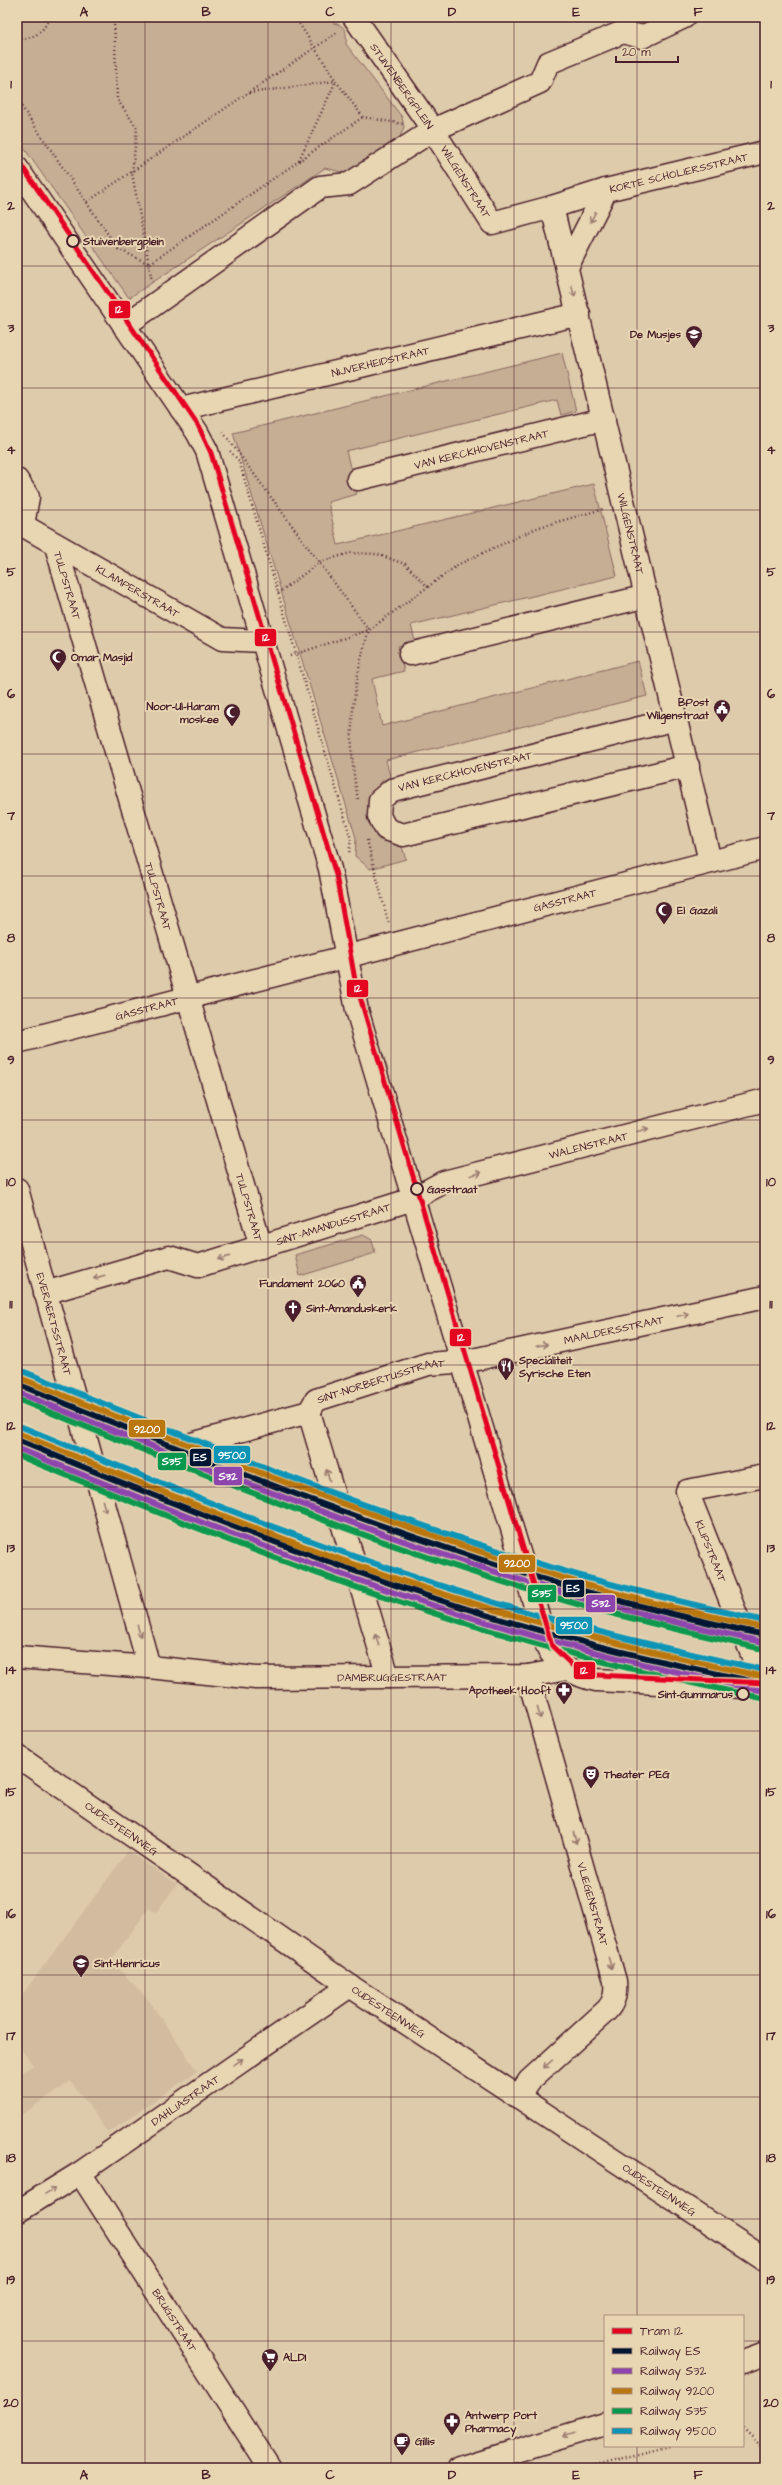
<svg xmlns="http://www.w3.org/2000/svg" width="782" height="2485" viewBox="0 0 782 2485" font-family="'Architects Daughter',sans-serif">
	<style>
		.built { fill: #d2bca0 }
		.green { fill: #c6ae95; stroke: #886660 }
		.lines { fill: none; stroke-linecap: round; stroke-linejoin: round }
		.minor-casing { stroke: #4a1f2b; stroke-width: 25 }
		.path { stroke: #4a1f2b; stroke-width: 2.5; stroke-dasharray: 1 3; stroke-linecap: butt }
		.minor { stroke: #e8d6b3; stroke-width: 22 }
		.rail-1-casing { stroke: #e8d6b3; stroke-width: 9 }
		.rail-2-casing { stroke: #e8d6b3; stroke-width: 9 }
		.rail-3-casing { stroke: #e8d6b3; stroke-width: 9 }
		.rail-4-casing { stroke: #e8d6b3; stroke-width: 9 }
		.rail-5-casing { stroke: #e8d6b3; stroke-width: 9 }
		.rail-1 { stroke: #011633; stroke-width: 6 }
		.rail-2 { stroke: #8e44ad; stroke-width: 6 }
		.rail-3 { stroke: #ba770f; stroke-width: 6 }
		.rail-4 { stroke: #07984d; stroke-width: 6 }
		.rail-5 { stroke: #0b94b6; stroke-width: 6 }
		.tram-1-casing { stroke: #e8d6b3; stroke-width: 8 }
		.tram-1 { stroke: #e40521; stroke-width: 5 }
		.oneway { stroke: #997a6f }
		.grid { fill: none; stroke: #4a1f2b; stroke-width: 1; stroke-opacity: 0.55 }
		.stop-dot { fill: #e8d6b3; stroke: #4a1f2b; stroke-width: 2 }
		.labels { text-anchor: middle; stroke-width: 4; stroke-linejoin: round; paint-order: stroke }
		.street-label { font-size: 11px; fill: #4a1f2b; stroke: #e8d6b3 }
		.stop-label { font-size: 11px; font-weight: bold; fill: #4a1f2b; stroke: #e8d6b3; text-anchor: start }
		.poi-label { font-size: 11px; font-weight: bold; fill: #4a1f2b; stroke: #e8d6b3; text-anchor: start }
		.line-badge { stroke: #e8d6b3; stroke-width: 1.5 }
		.badge-label { font-size: 11px; text-anchor: middle; font-weight: bold; fill: #fff }
		.neatline { fill: none; stroke: #4a1f2b; stroke-width: 1.5 }
		.grid-label { font-size: 13px; text-anchor: middle; font-weight: bold; fill: #4a1f2b }
	</style>
	<rect width="100%" height="100%" fill="#decbab"/>
	<filter id="ink" filterUnits="userSpaceOnUse"><feTurbulence type="fractalNoise" baseFrequency=".025" numOctaves="2"/><feDisplacementMap in="SourceGraphic" scale="8" xChannelSelector="R" yChannelSelector="G"/><feConvolveMatrix kernelMatrix="1 2 1 2 8 2 1 2 1" color-interpolation-filters="sRGB"/></filter>
	<g filter="url(#ink)">
		<!-- built -->
		<path class="built" d="M128,1851L177,1884L156,1913L149,1908L111,1960L150,2002L197,2071L108,2133L71,2081L17,2118V2076L33,2065L17,2044V2013L22,1995Z"/>
		<!-- green -->
		<path class="green" d="M17,17H329L333,23C346,25 347,32 346,44L402,117L404,127L400,137L349,174L325,168L129,298L17,138Z
			M562,353L576,411L561,415L557,400L346,451L357,494L328,502L338,545L594,484L617,576L411,625L415,641L398,646L404,671L372,679L382,726L638,661L647,696L386,760L390,777L382,781L372,794L384,839L402,847L406,859L370,869L355,856L356,838L233,433Z
			M363,1235L372,1240L375,1253L300,1276L295,1255Z"/>
		<g class="lines">
			<!-- minor casing -->
			<g class="minor-casing">
				<g id="minor">
					<path id="s1" d="M354,17L433,130L492,223L552,207L710,861"/>
					<path d="M17,168L197,432L207,451L330,869L357,1010L548,1649C560,1667 576,1676 596,1680L765,1688"/>
					<path d="M552,207L606,190"/>
					<path id="s2" d="M567,267L606,190L765,152"/>
					<path d="M124,326L320,187L349,184L433,130L540,82L548,63L623,32L642,37L684,17"/>
					<path id="s3" d="M181,409L579,314"/>
					<path id="s4" d="M358,479L604,419"/>
					<path d="M17,480L28,497L23,525"/>
					<path id="s5" d="M17,522L222,639L263,641"/>
					<path id="s6" d="M56,546L261,1247"/>
					<path d="M410,654L647,596"/>
					<path d="M676,719L392,790L380,800L379,816L386,829L403,835L688,766"/>
					<path id="s7" d="M17,1042L765,848"/>
					<path id="s8" d="M17,1189L149,1667"/>
					<path id="s9" d="M45,1293L169,1257L198,1266L410,1200L444,1182L765,1100"/>
					<path d="M309,1412L388,1677"/>
					<path id="s10" d="M191,1444L309,1412L316,1400L428,1364L468,1361L765,1297"/>
					<path id="s11" d="M17,1657L149,1667L256,1678L528,1676L567,1669"/>
					<path d="M753,1687L755,1662L687,1491L765,1476"/>
					<path id="s12" d="M17,1756L350,1986L765,2259"/>
					<path d="M518,2097L529,2081L607,2010C615,2001 616,1993 615,1981L528,1676"/>
					<path id="s13" d="M80,2173L270,2468"/>
					<path id="s14" d="M17,2212L80,2173L350,1986"/>
					<path d="M743,2362L765,2354"/>
					<path d="M459,2468L605,2424"/>
				</g>
			</g>
			<!-- path -->
			<path class="path" d="M114,17L117,99L137,128L132,173L152,281
				M295,17L336,81L363,117L403,124
				M17,39C33,39 44,33 49,17
				M249,93L335,81
				M17,100L118,249L149,264L363,117
				M299,160L336,81
				M87,202L338,32
				M223,432L369,630
				M230,451L239,461L351,839L349,854
				M278,593L320,562L350,553L377,554L405,564L428,587
				M290,656L369,630L459,564L539,527L603,509
				M358,799C346,741 352,686 369,630
				M367,840L389,925
				M743,2428L765,2450
				M584,2468L671,2446"/>
			<!-- minor -->
			<use href="#minor" class="minor"/>
			<!-- rail-1 casing -->
			<g class="rail-1-casing">
				<path id="rail-1" d="M17,1384C200,1458 383,1532 572,1588C636,1606 700,1621 765,1635
					M17,1440C168,1502 321,1563 477,1612C572,1642 668,1664 765,1684"/>
			</g>
			<!-- rail-2 casing -->
			<g class="rail-2-casing">
				<path id="rail-2" d="M17,1392C199,1465 382,1540 571,1595C635,1613 699,1628 763,1642
					M17,1448C168,1510 320,1571 476,1619C571,1648 667,1671 764,1691"/>
			</g>
			<!-- rail-3 casing -->
			<g class="rail-3-casing">
				<path id="rail-3" d="M20,1378C202,1451 384,1524 573,1581C636,1600 701,1614 765,1628
					M20,1434C172,1496 324,1559 482,1606C575,1634 669,1657 765,1677"/>
			</g>
			<!-- rail-4 casing -->
			<g class="rail-4-casing">
				<path id="rail-4" d="M17,1399C199,1472 381,1548 570,1602C633,1620 698,1634 762,1649
					M17,1455C168,1517 319,1579 475,1626C570,1655 665,1678 762,1698"/>
			</g>
			<!-- rail-5 casing -->
			<g class="rail-5-casing">
				<path id="rail-5" d="M22,1371C205,1444 388,1520 577,1575C639,1592 702,1607 765,1621
					M22,1427C174,1489 326,1551 483,1599C576,1628 670,1650 765,1670"/>
			</g>
			<!-- rail-1 -->
			<use href="#rail-1" class="rail-1"/>
			<!-- rail-2 -->
			<use href="#rail-2" class="rail-2"/>
			<!-- rail-3 -->
			<use href="#rail-3" class="rail-3"/>
			<!-- rail-4 -->
			<use href="#rail-4" class="rail-4"/>
			<!-- rail-5 -->
			<use href="#rail-5" class="rail-5"/>
			<!-- tram-1 casing -->
			<g class="tram-1-casing">
				<path id="tram-1" d="M17,159L198,425L211,453L336,875L355,980L552,1646L574,1667L597,1675L765,1683"/>
			</g>
			<!-- tram-1 -->
			<use href="#tram-1" class="tram-1"/>
		</g>
		<!-- one-way arrows -->
		<defs><path id="oneway-shaft" d="M-6 0H5M1.5-3L5.5 0L1.5 3" fill="none" stroke-width="1.6" stroke-linecap="round" stroke-linejoin="round"/></defs>
		<g class="oneway">
			<use href="#oneway-shaft" transform="translate(593 217) rotate(117)"/>
			<use href="#oneway-shaft" transform="translate(573 291) rotate(76)"/>
			<use href="#oneway-shaft" transform="translate(643 1130) rotate(-15)"/>
			<use href="#oneway-shaft" transform="translate(476 1174) rotate(-15)"/>
			<use href="#oneway-shaft" transform="translate(224 1258) rotate(163)"/>
			<use href="#oneway-shaft" transform="translate(99 1277) rotate(164)"/>
			<use href="#oneway-shaft" transform="translate(683 1315) rotate(-12)"/>
			<use href="#oneway-shaft" transform="translate(542 1345) rotate(-12)"/>
			<use href="#oneway-shaft" transform="translate(328 1475) rotate(-107)"/>
			<use href="#oneway-shaft" transform="translate(104 1506) rotate(74)"/>
			<use href="#oneway-shaft" transform="translate(139 1631) rotate(74)"/>
			<use href="#oneway-shaft" transform="translate(377 1640) rotate(-107)"/>
			<use href="#oneway-shaft" transform="translate(539 1713) rotate(74)"/>
			<use href="#oneway-shaft" transform="translate(575 1838) rotate(74)"/>
			<use href="#oneway-shaft" transform="translate(610 1963) rotate(74)"/>
			<use href="#oneway-shaft" transform="translate(238 2062) rotate(-35)"/>
			<use href="#oneway-shaft" transform="translate(548 2064) rotate(138)"/>
			<use href="#oneway-shaft" transform="translate(50 2191) rotate(-32)"/>
			<use href="#oneway-shaft" transform="translate(568 2435) rotate(163)"/>
		</g>
	</g>
	<!-- grid -->
	<path class="grid" d="M145,17V2468M268,17V2468M391,17V2468M514,17V2468M637,17V2316M17,144H765M17,266H765M17,388H765M17,510H765M17,632H765M17,754H765M17,876H765M17,998H765M17,1120H765M17,1242H765M17,1365H765M17,1487H765M17,1609H765M17,1731H765M17,1853H765M17,1975H765M17,2097H765M17,2219H765M17,2341H605M743,2341H765M637,2446V2468"/>
	<!-- icons -->
	<defs>
		<g id="school-pin" transform="scale(0.9)"><path d="M0 17L-7.5 6A9.5 9.5 0 1 1 7.5 6Z" fill="#4a1f2b" stroke="#e8d6b3"/><path d="M0-5L7-2L0 1L-7-2ZM-4 1L0 2.5L4 1V4Q0 6-4 4Z" fill="#fff"/></g>
		<g id="mosque-pin" transform="scale(0.9)"><path d="M0 17L-7.5 6A9.5 9.5 0 1 1 7.5 6Z" fill="#4a1f2b" stroke="#e8d6b3"/><path d="M3.5-4.9A6 6 0 1 0 3.5 4.9A5 5 0 1 1 3.5-4.9Z" fill="#fff"/></g>
		<g id="civic-pin" transform="scale(0.9)"><path d="M0 17L-7.5 6A9.5 9.5 0 1 1 7.5 6Z" fill="#4a1f2b" stroke="#e8d6b3"/><path d="M-.6-6.5H3V-4.5H.6V-3L4-1V1h2V6H-6V1h2V-1L-.6-3ZM-1.2 2.5V6h2.4V2.5Z" fill="#fff"/></g>
		<g id="church-pin" transform="scale(0.9)"><path d="M0 17L-7.5 6A9.5 9.5 0 1 1 7.5 6Z" fill="#4a1f2b" stroke="#e8d6b3"/><path d="M-1.2-6h2.4v3.5h3.3v2.4h-3.3V6h-2.4V-.1h-3.3v-2.4h3.3Z" fill="#fff"/></g>
		<g id="restaurant-pin" transform="scale(0.9)"><path d="M0 17L-7.5 6A9.5 9.5 0 1 1 7.5 6Z" fill="#4a1f2b" stroke="#e8d6b3"/><path d="M-5-6h1v4h1v-4h1v4h1v-4h1v5L-1.5 .5V6h-2V.5L-5-1ZM5-6V6H3V1.5H1.5Q1.5-4 5-6Z" fill="#fff"/></g>
		<g id="pharmacy-pin" transform="scale(0.9)"><path d="M0 17L-7.5 6A9.5 9.5 0 1 1 7.5 6Z" fill="#4a1f2b" stroke="#e8d6b3"/><path d="M-2-6h4v4h4v4h-4v4h-4v-4h-4v-4h4Z" fill="#fff"/></g>
		<g id="theatre-pin" transform="scale(0.9)"><path d="M0 17L-7.5 6A9.5 9.5 0 1 1 7.5 6Z" fill="#4a1f2b" stroke="#e8d6b3"/><path d="M-5-5.5Q0-4 5-5.5V0Q5 5 0 6Q-5 5-5 0ZM-3.3-2.5H-1v1.5H-3.3ZM1-2.5H3.3v1.5H1ZM-2.8 1Q0 5.5 2.8 1Z" fill="#fff"/></g>
		<g id="supermarket-pin" transform="scale(0.9)"><path d="M0 17L-7.5 6A9.5 9.5 0 1 1 7.5 6Z" fill="#4a1f2b" stroke="#e8d6b3"/><path d="M-6-5.5h2.5l.6 2H6L4.5 2H-2.5L-4.4-4H-6ZM-1.5 3.2a1.3 1.3 0 1 0 .1 0ZM3 3.2a1.3 1.3 0 1 0 .1 0Z" fill="#fff"/></g>
		<g id="cafe-pin" transform="scale(0.9)"><path d="M0 17L-7.5 6A9.5 9.5 0 1 1 7.5 6Z" fill="#4a1f2b" stroke="#e8d6b3"/><path d="M-5.5-4.5H6V0H3Q3 3.5 0 3.5H-2.5Q-5.5 3.5-5.5 0ZM3-3.2v2h1.7v-2ZM-6 4.5H4V6H-6Z" fill="#fff"/></g>
	</defs>
	<g fill-rule="evenodd">
		<use href="#school-pin" x="694" y="334"/>
		<use href="#mosque-pin" x="58" y="657"/>
		<use href="#civic-pin" x="722" y="708"/>
		<use href="#mosque-pin" x="232" y="712"/>
		<use href="#mosque-pin" x="664" y="910"/>
		<use href="#civic-pin" x="358" y="1283"/>
		<use href="#church-pin" x="293" y="1308"/>
		<use href="#restaurant-pin" x="506" y="1366"/>
		<use href="#pharmacy-pin" x="564" y="1690"/>
		<use href="#theatre-pin" x="591" y="1774"/>
		<use href="#school-pin" x="81" y="1963"/>
		<use href="#supermarket-pin" x="270" y="2357"/>
		<use href="#pharmacy-pin" x="452" y="2421"/>
		<use href="#cafe-pin" x="402" y="2441"/>
	</g>
	<!-- markers -->
	<g class="stop-dot">
		<circle cx="73" cy="241" r="6"/>
		<circle cx="417" cy="1189" r="6"/>
		<circle cx="743" cy="1694" r="6"/>
	</g>
	<g class="labels">
		<!-- street labels -->
		<g class="street-label">
			<text dy="4" stroke="none"><textPath href="#s1" startOffset="84">STUIVENBERGPLEIN</textPath></text>
			<text dy="4" stroke="none"><textPath href="#s2" startOffset="161">KORTE SCHOLIERSSTRAAT</textPath></text>
			<text dy="4" stroke="none"><textPath href="#s1" startOffset="199">WILGENSTRAAT</textPath></text>
			<text dy="4" stroke="none"><textPath href="#s3" startOffset="205">NIJVERHEIDSTRAAT</textPath></text>
			<text dy="4" stroke="none"><textPath href="#s4" startOffset="127">VAN KERCKHOVENSTRAAT</textPath></text>
			<text dy="4" stroke="none"><textPath href="#s1" startOffset="646">WILGENSTRAAT</textPath></text>
			<text dy="4" stroke="none"><textPath href="#s6" startOffset="41">TULPSTRAAT</textPath></text>
			<text dy="4" stroke="none"><textPath href="#s5" startOffset="139">KLAMPERSTRAAT</textPath></text>
			<text transform="translate(465 771) rotate(-14)" y="4">VAN KERCKHOVENSTRAAT</text>
			<text dy="4" stroke="none"><textPath href="#s6" startOffset="365">TULPSTRAAT</textPath></text>
			<text dy="4" stroke="none"><textPath href="#s7" startOffset="566">GASSTRAAT</textPath></text>
			<text dy="4" stroke="none"><textPath href="#s7" startOffset="134">GASSTRAAT</textPath></text>
			<text dy="4" stroke="none"><textPath href="#s9" startOffset="569">WALENSTRAAT</textPath></text>
			<text dy="4" stroke="none"><textPath href="#s6" startOffset="689">TULPSTRAAT</textPath></text>
			<text dy="4" stroke="none"><textPath href="#s9" startOffset="301">SINT-AMANDUSSTRAAT</textPath></text>
			<text dy="4" stroke="none"><textPath href="#s8" startOffset="140">EVERAERTSSTRAAT</textPath></text>
			<text dy="4" stroke="none"><textPath href="#s10" startOffset="443">MAALDERSSTRAAT</textPath></text>
			<text dy="4" stroke="none"><textPath href="#s10" startOffset="204">SINT-NORBERTUSSTRAAT</textPath></text>
			<text transform="translate(711 1551) rotate(68)" y="4">KLIPSTRAAT</text>
			<text dy="4" stroke="none"><textPath href="#s11" startOffset="376">DAMBRUGGESTRAAT</textPath></text>
			<text dy="4" stroke="none"><textPath href="#s12" startOffset="127">OUDESTEENWEG</textPath></text>
			<text transform="translate(593 1904) rotate(74)" y="4">VLIEGENSTRAAT</text>
			<text dy="4" stroke="none"><textPath href="#s12" startOffset="451">OUDESTEENWEG</textPath></text>
			<text dy="4" stroke="none"><textPath href="#s14" startOffset="202">DAHLIASTRAAT</textPath></text>
			<text dy="4" stroke="none"><textPath href="#s12" startOffset="775">OUDESTEENWEG</textPath></text>
			<text dy="4" stroke="none"><textPath href="#s13" startOffset="175">BRUGSTRAAT</textPath></text>
		</g>
		<!-- stop labels -->
		<g class="stop-label">
			<text x="83" y="245">Stuivenbergplein</text>
			<text x="427" y="1193">Gasstraat</text>
			<text x="733" y="1698" text-anchor="end">Sint-Gummarus</text>
		</g>
		<!-- poi labels -->
		<g class="poi-label">
			<text x="681" y="338" text-anchor="end">De Musjes</text>
			<text x="71" y="661">Omar Masjid</text>
			<text x="709" y="706" text-anchor="end">BPost<tspan x="709" dy="13">Wilgenstraat</tspan></text>
			<text x="219" y="710" text-anchor="end">Noor-Ul-Haram<tspan x="219" dy="13">moskee</tspan></text>
			<text x="677" y="914">El Gazali</text>
			<text x="345" y="1287" text-anchor="end">Fundament 2060</text>
			<text x="306" y="1312">Sint-Amanduskerk</text>
			<text x="519" y="1364">Specialiteit<tspan x="519" dy="13">Syrische Eten</tspan></text>
			<text x="551" y="1694" text-anchor="end">Apotheek Hooft</text>
			<text x="604" y="1778">Theater PEG</text>
			<text x="94" y="1967">Sint-Henricus</text>
			<text x="283" y="2361">ALDI</text>
			<text x="465" y="2419">Antwerp Port<tspan x="465" dy="13">Pharmacy</tspan></text>
			<text x="415" y="2445">Gillis</text>
		</g>
	</g>
	<g class="line-badge">
		<rect x="108" y="300" width="23" height="19" rx="4" fill="#e40521"/>
		<rect x="254" y="628" width="23" height="19" rx="4" fill="#e40521"/>
		<rect x="346" y="979" width="23" height="19" rx="4" fill="#e40521"/>
		<rect x="449" y="1328" width="23" height="19" rx="4" fill="#e40521"/>
		<rect x="128" y="1419" width="38" height="19" rx="4" fill="#ba770f"/>
		<rect x="213" y="1445" width="38" height="19" rx="4" fill="#0b94b6"/>
		<rect x="189" y="1448" width="23" height="19" rx="4" fill="#011633"/>
		<rect x="157" y="1452" width="30" height="19" rx="4" fill="#07984d"/>
		<rect x="213" y="1466" width="30" height="20" rx="4" fill="#8e44ad"/>
		<rect x="498" y="1554" width="38" height="19" rx="4" fill="#ba770f"/>
		<rect x="562" y="1579" width="23" height="19" rx="4" fill="#011633"/>
		<rect x="527" y="1584" width="30" height="19" rx="4" fill="#07984d"/>
		<rect x="585" y="1594" width="31" height="19" rx="4" fill="#8e44ad"/>
		<rect x="555" y="1616" width="38" height="19" rx="4" fill="#0b94b6"/>
		<rect x="573" y="1661" width="23" height="19" rx="4" fill="#e40521"/>
	</g>
	<g class="badge-label">
		<text x="119" y="313">12</text>
		<text x="266" y="641">12</text>
		<text x="358" y="992">12</text>
		<text x="461" y="1341">12</text>
		<text x="147" y="1433">9200</text>
		<text x="232" y="1459">9500</text>
		<text x="200" y="1461">ES</text>
		<text x="172" y="1465">S35</text>
		<text x="228" y="1480">S32</text>
		<text x="517" y="1567">9200</text>
		<text x="573" y="1592">ES</text>
		<text x="542" y="1597">S35</text>
		<text x="601" y="1607">S32</text>
		<text x="574" y="1629">9500</text>
		<text x="584" y="1674">12</text>
	</g>
	<!-- margin -->
	<rect width="782" height="2485" fill="none" stroke="#e8d6b3" stroke-width="44"/>
	<!-- legend -->
	<rect x="604" y="2315" width="140" height="132" fill="#e8d6b3" stroke="#a98d7d"/>
	<rect x="612" y="2328" width="20" height="6" fill="#e40521" stroke="#a98d7d"/>
	<text x="640" y="2335" font-size="12" fill="#4a1f2b">Tram 12</text>
	<rect x="612" y="2348" width="20" height="6" fill="#011633" stroke="#a98d7d"/>
	<text x="640" y="2355" font-size="12" fill="#4a1f2b">Railway ES</text>
	<rect x="612" y="2368" width="20" height="6" fill="#8e44ad" stroke="#a98d7d"/>
	<text x="640" y="2375" font-size="12" fill="#4a1f2b">Railway S32</text>
	<rect x="612" y="2388" width="20" height="6" fill="#ba770f" stroke="#a98d7d"/>
	<text x="640" y="2395" font-size="12" fill="#4a1f2b">Railway 9200</text>
	<rect x="612" y="2408" width="20" height="6" fill="#07984d" stroke="#a98d7d"/>
	<text x="640" y="2415" font-size="12" fill="#4a1f2b">Railway S35</text>
	<rect x="612" y="2428" width="20" height="6" fill="#0b94b6" stroke="#a98d7d"/>
	<text x="640" y="2435" font-size="12" fill="#4a1f2b">Railway 9500</text>
	<!-- scale -->
	<path d="M616 56v6h62v-6" fill="none" stroke="#4a1f2b" stroke-width="2"/>
	<text x="622" y="56" font-size="12" fill="#4a1f2b" stroke="#e8d6b3" stroke-width="3" paint-order="stroke">20 m</text>
	<rect x="22" y="22" width="738" height="2441" class="neatline"/>
	<g class="grid-label">
		<text x="84" y="16">A</text>
		<text x="206" y="16">B</text>
		<text x="330" y="16">C</text>
		<text x="452" y="16">D</text>
		<text x="576" y="16">E</text>
		<text x="698" y="16">F</text>
		<text x="11" y="88">1</text>
		<text x="771" y="88">1</text>
		<text x="11" y="210">2</text>
		<text x="771" y="210">2</text>
		<text x="11" y="332">3</text>
		<text x="771" y="332">3</text>
		<text x="11" y="454">4</text>
		<text x="771" y="454">4</text>
		<text x="11" y="576">5</text>
		<text x="771" y="576">5</text>
		<text x="11" y="698">6</text>
		<text x="771" y="698">6</text>
		<text x="11" y="820">7</text>
		<text x="771" y="820">7</text>
		<text x="11" y="942">8</text>
		<text x="771" y="942">8</text>
		<text x="11" y="1064">9</text>
		<text x="771" y="1064">9</text>
		<text x="11" y="1186">10</text>
		<text x="771" y="1186">10</text>
		<text x="11" y="1308">11</text>
		<text x="771" y="1308">11</text>
		<text x="11" y="1430">12</text>
		<text x="771" y="1430">12</text>
		<text x="11" y="1552">13</text>
		<text x="771" y="1552">13</text>
		<text x="11" y="1674">14</text>
		<text x="771" y="1674">14</text>
		<text x="11" y="1796">15</text>
		<text x="771" y="1796">15</text>
		<text x="11" y="1918">16</text>
		<text x="771" y="1918">16</text>
		<text x="11" y="2040">17</text>
		<text x="771" y="2040">17</text>
		<text x="11" y="2162">18</text>
		<text x="771" y="2162">18</text>
		<text x="11" y="2284">19</text>
		<text x="771" y="2284">19</text>
		<text x="11" y="2407">20</text>
		<text x="771" y="2407">20</text>
		<text x="84" y="2479">A</text>
		<text x="206" y="2479">B</text>
		<text x="330" y="2479">C</text>
		<text x="452" y="2479">D</text>
		<text x="576" y="2479">E</text>
		<text x="698" y="2479">F</text>
	</g>
</svg>
